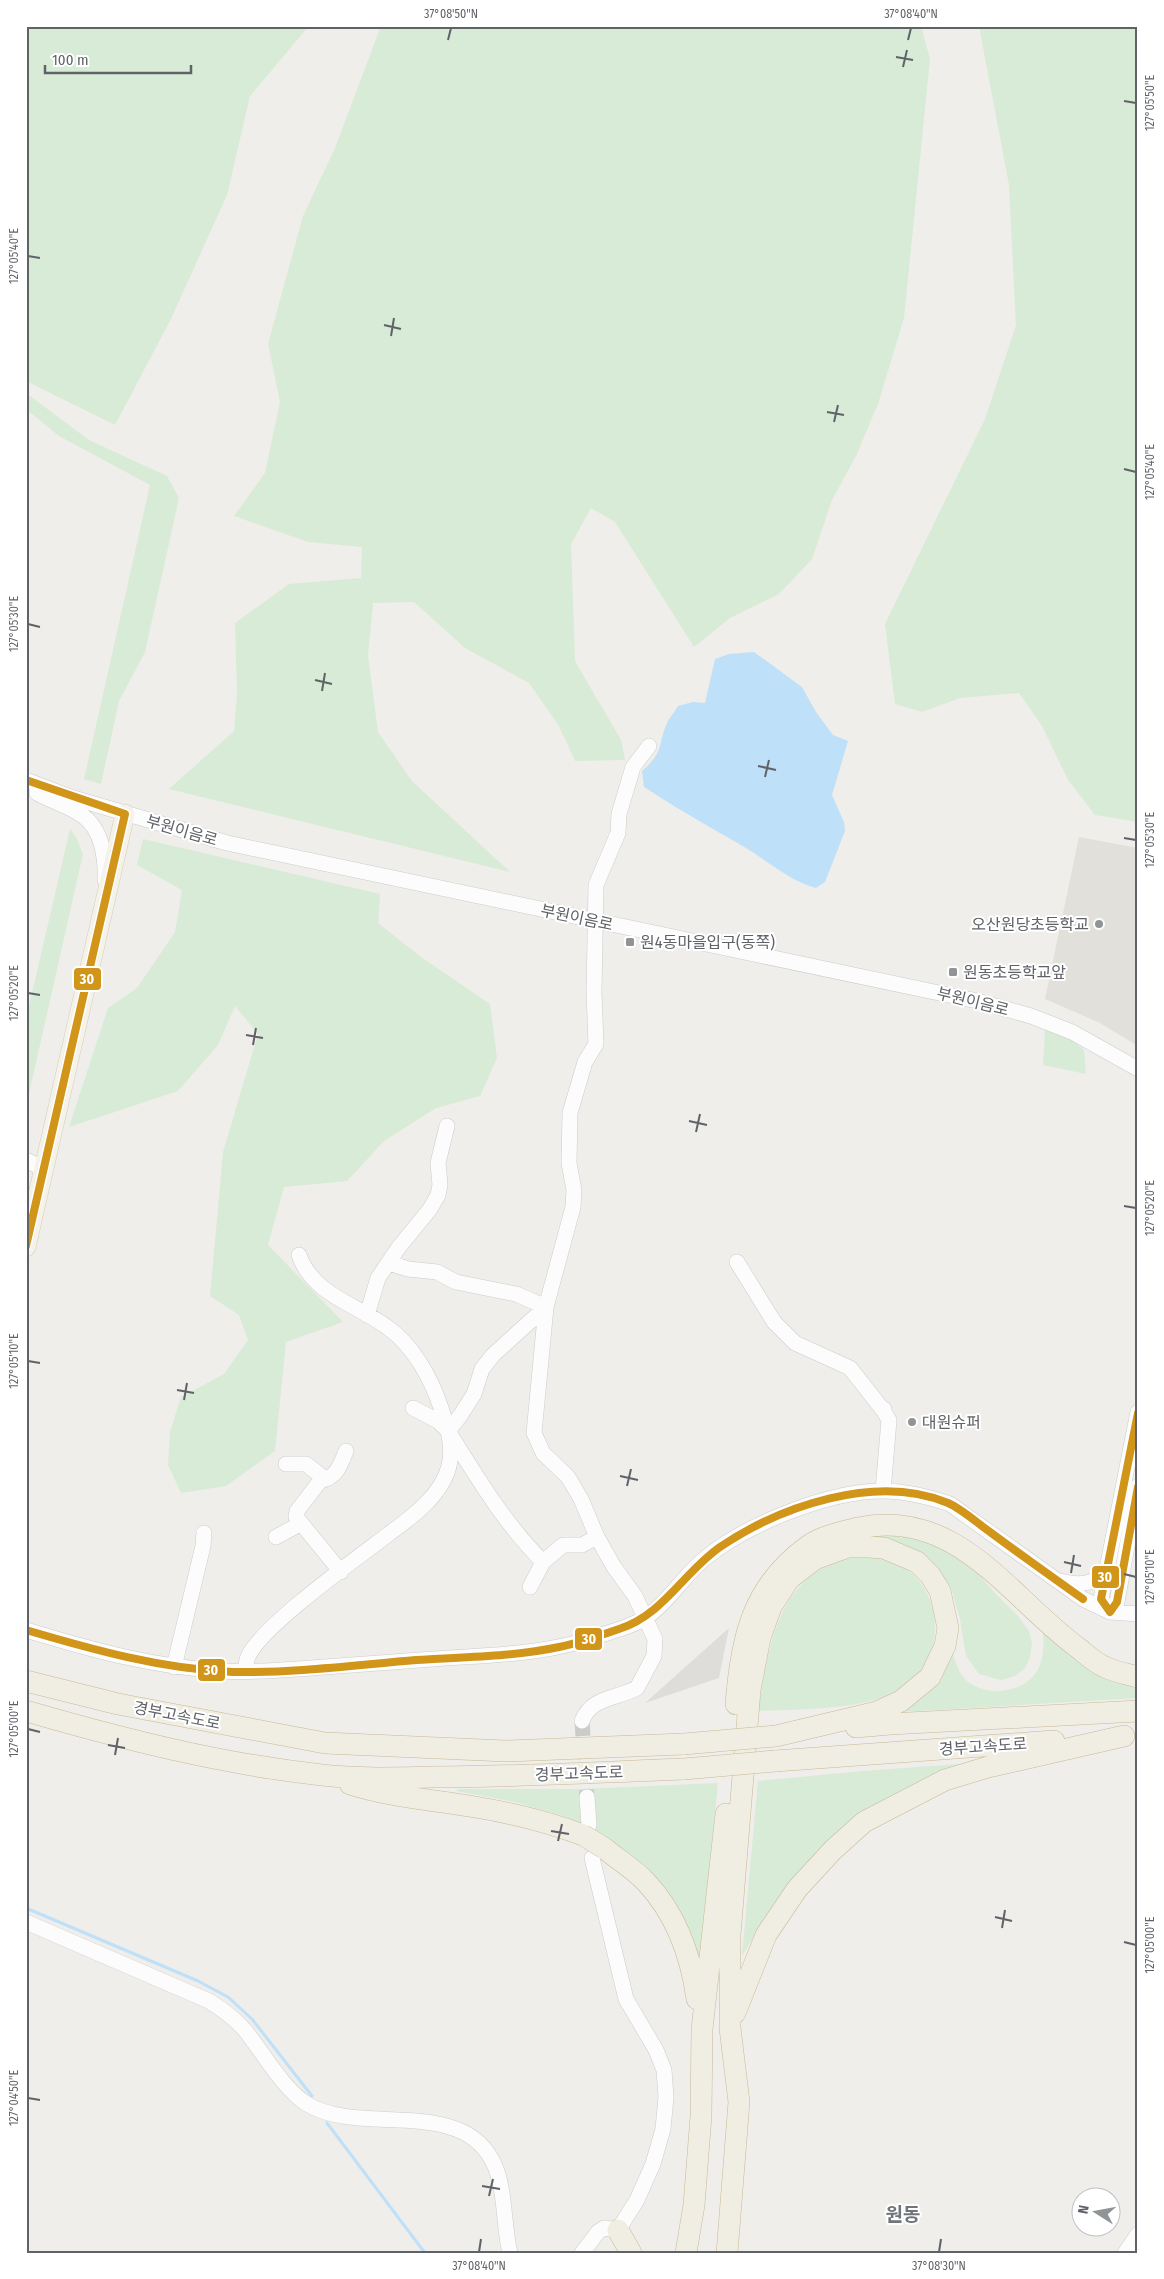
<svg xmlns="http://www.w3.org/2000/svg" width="1164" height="2279" viewBox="0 0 1164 2279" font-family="'Fira Sans Condensed','Noto Sans KR',sans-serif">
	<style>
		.industrial { fill: #dfddda }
		.education { fill: #e2e0da }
		.green { fill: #d8ebd6 }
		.water { fill: #bfe0f9 }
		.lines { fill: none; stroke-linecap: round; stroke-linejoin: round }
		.stream { stroke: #bfe0f9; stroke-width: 3 }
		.minor-tunnel { stroke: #cbcbca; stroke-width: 15; stroke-dasharray: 15 8; stroke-linecap: butt }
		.minor-casing { stroke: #cbcccc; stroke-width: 16 }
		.major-casing { stroke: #d7ceb8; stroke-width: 20 }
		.highway-casing { stroke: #c8b996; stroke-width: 22 }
		.minor { stroke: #fdfcfc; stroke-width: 15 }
		.major { stroke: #f4f2e9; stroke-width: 19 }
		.highway { stroke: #f0ede3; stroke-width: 21 }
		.highway-bridge-casing { stroke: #c8b996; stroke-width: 22; stroke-linecap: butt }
		.highway-bridge { stroke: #f0ede3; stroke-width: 21 }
		.bus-1-casing { stroke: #fff; stroke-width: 11 }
		.bus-1 { stroke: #d1951a; stroke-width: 8 }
		.ticks { fill: none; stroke: #5f6368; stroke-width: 2 }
		.poi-dot { fill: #919496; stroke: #fff; stroke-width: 2 }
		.labels { text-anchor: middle; stroke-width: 4; stroke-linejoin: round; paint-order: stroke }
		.street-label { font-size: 16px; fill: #5f6368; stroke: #fff }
		.poi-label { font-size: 16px; fill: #5f6368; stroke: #fff; text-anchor: start }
		.quarter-label { font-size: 19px; font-weight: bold; fill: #70757a; stroke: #fff }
		.line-badge { stroke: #fff; stroke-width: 2 }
		.badge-label { font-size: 14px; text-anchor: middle; font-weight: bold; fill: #fff }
		.neatline { fill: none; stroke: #5f6368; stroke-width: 2 }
		.ticks-label { font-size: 12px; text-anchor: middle; fill: #5f6368 }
	</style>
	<rect width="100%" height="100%" fill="#efeeea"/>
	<!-- industrial -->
	<path class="industrial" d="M729,1628L719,1678L645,1703Z"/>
	<!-- education -->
	<path class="education" d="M1079,837L1138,848V1046L1100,1023L1045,999Z"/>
	<!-- green -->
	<path class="green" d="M26,26H309L250,96L227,195L171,319L115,425L26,381Z
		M381,26H921L930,59L904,318L878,404L856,456L832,500L812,559L779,594L730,618L694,647L615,522L591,508L571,544L575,661L621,740L625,760L575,761L559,726L529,683L465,648L414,602L373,603L368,656L378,732L412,781L510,872L169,789L234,731L237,693L235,623L289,584L361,578L362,547L308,542L234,516L265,473L280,402L268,344L303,216L335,148Z
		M979,26H1138V822L1095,815L1068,780L1042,726L1019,693L960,698L922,712L895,704L885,624L985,419L1016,325L1009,185Z
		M26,393L89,440L167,476L179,498L145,652L119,701L101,784L84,779L150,485L59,436L26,409Z
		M70,829L76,837L83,854L26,1107V1019Z
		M143,839L380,894L378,923L421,957L490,1004L497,1058L480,1096L436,1108L384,1141L347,1181L284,1187L268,1245L343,1322L286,1342L275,1451L226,1486L181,1493L168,1465L170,1432L181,1397L224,1374L248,1340L239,1315L210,1296L223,1152L258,1034L235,1006L218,1045L178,1091L69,1127L108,1008L137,988L175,932L182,890L137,865Z
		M1045,1029L1068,1037L1084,1050L1086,1074L1043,1065Z
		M866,1532L919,1536L966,1559L994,1592L1018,1616L1029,1631L1032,1644L1030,1657L1025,1668L1015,1676L1001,1680L979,1674L966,1656L960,1619L951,1588L933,1569Z
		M858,1555C873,1557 889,1558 902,1566C946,1594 946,1660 903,1688C867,1711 800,1709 758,1711C770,1642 777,1572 858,1555Z
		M1043,1632L1125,1684L1138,1688V1698L903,1712L952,1650C955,1660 958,1673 967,1681C987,1698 1026,1693 1038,1669C1044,1658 1044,1644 1043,1632Z
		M974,1763L801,1870L775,1902L742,1956L758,1781L862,1771Z
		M718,1783L700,1963L596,1832L563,1816L515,1802L456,1791L458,1789H583Z"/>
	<!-- water -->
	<path class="water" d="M754,652L802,687L816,712L833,735L848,741L832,795L844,822L845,831L825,882L816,888C790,881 769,862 746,848C712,828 677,809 644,787L642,771C665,751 657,746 667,723C670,717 675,711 678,706L693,702L705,703L715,659L729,654Z"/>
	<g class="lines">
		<!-- stream -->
		<path class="stream" d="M26,1908L198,1981L228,1997L252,2019L312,2096
			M327,2123L425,2253"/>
		<!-- minor-tunnel -->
		<path class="minor-tunnel" d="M582,1721L587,1797"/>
		<!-- minor casing -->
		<g class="minor-casing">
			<path id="minor" d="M26,780L70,797L227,843L977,1001L1031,1016L1072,1032L1138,1069
				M37,793C51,801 69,806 83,816C102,829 106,859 105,880
				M26,1160L44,1169
				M737,1262L774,1322L795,1343L850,1368L883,1410
				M389,1263L408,1269L437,1272L456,1282L516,1294L546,1307L493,1355L482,1369L474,1394L460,1416L448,1431
				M367,1315L378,1278L399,1247L430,1209L438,1195L440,1185L438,1163L447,1126
				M413,1408L438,1421L448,1431C477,1477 504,1523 543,1562
				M286,1464H306L320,1475V1481L297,1511L296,1517L341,1572
				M320,1481C337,1477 340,1466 346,1451
				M883,1491L889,1420L883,1410L884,1409
				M276,1537L300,1524
				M1060,1581C1078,1586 1097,1585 1107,1568
				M530,1587L543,1562L563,1545H582L597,1537
				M1110,1612L1101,1599L1138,1412
				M1110,1612L1117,1602L1138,1486
				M26,1630C92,1650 153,1667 223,1671C252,1673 282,1670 311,1668C352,1665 392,1662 433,1659C488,1655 546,1655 598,1636C613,1631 634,1626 648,1616C669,1601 683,1577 703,1560C744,1525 828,1491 883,1491C906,1491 929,1497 950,1504L1083,1599L1110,1612L1138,1614
				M174,1667L203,1546L204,1533
				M245,1671C246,1667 246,1661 248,1657C260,1627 360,1556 390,1533C412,1517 442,1495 449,1466C454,1446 447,1427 441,1408C431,1378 413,1345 387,1327C356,1304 313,1295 299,1255
				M582,1721C591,1697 616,1699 637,1688L654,1656L655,1639L635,1596L614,1567L597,1537L581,1499L568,1477L543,1453L534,1433L546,1307L573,1207L574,1190L569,1163L570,1113L585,1062L596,1044L594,992L596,885L618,833L619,814L633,767L649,746
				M587,1797L589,1825
				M26,1922L209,2001C222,2009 234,2018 244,2029C262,2051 284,2090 307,2104C359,2136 459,2097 492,2160C506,2185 503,2225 510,2253
				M582,2253L598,2232L604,2228L618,2230L637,2200L653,2164L663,2129L666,2097L664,2070L656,2050L626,1999L592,1858
				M1125,2253L1138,2234"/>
		</g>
		<!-- major casing -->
		<g class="major-casing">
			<path id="major" d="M26,1247L125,814"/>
		</g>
		<!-- highway casing -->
		<g class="highway-casing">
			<path id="highway" d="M26,1681L118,1704L325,1743L506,1751L684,1744
				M736,1704C741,1639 752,1586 808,1546C822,1536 842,1532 858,1528C957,1507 1009,1597 1077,1647C1086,1654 1095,1663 1105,1667C1115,1672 1127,1674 1138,1677
				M26,1711C123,1739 221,1764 322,1775C358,1779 395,1778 431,1777C516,1777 600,1772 684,1769
				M856,1727L890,1724L1138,1711
				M775,1761L1054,1741
				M350,1784C391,1797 433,1800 475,1807C512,1813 548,1822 583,1835
				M604,1848C617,1859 634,1869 646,1882C676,1914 691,1956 697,1999
				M735,2013L766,1935L797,1889L833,1850L864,1822L945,1780L988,1767L1124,1736
				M618,2230L631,2253
				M686,2253L694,2205L701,2116L702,2029L726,1814
				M727,2253L739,2102L730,2028V1935L750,1690L760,1638L771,1607L789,1579L815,1559L848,1547H868L884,1548L917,1562L930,1575L940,1591L948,1628L945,1646L930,1677L901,1701L877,1712L776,1736"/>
		</g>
		<!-- minor -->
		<use href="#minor" class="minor"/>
		<!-- major -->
		<use href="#major" class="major"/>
		<!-- highway -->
		<use href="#highway" class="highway"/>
		<!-- highway-bridge casing -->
		<g class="highway-bridge-casing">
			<path id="highway-bridge" d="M684,1744L776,1736
				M684,1769L775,1761
				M583,1835L604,1848"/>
		</g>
		<!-- highway-bridge -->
		<use href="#highway-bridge" class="highway-bridge"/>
		<!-- bus-1 casing -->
		<g class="bus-1-casing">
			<path id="bus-1" d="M26,780L125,814L26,1246
				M1138,1413L1101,1599L1110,1612L1117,1602L1138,1487
				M26,1630C94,1650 162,1669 233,1672C294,1673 356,1665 416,1660C464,1657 512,1657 559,1647C579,1643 599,1636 619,1629C663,1615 683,1573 720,1547C781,1506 876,1473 948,1503C962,1509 977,1523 990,1532C1021,1555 1052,1577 1083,1599"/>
		</g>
		<!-- bus-1 -->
		<use href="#bus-1" class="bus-1"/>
	</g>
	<!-- ticks -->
	<path class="ticks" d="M448,40L451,28M908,40L911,28M896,57L913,60M903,67L907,50M1124,101L1136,103M28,256L40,258M384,325L401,329M391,336L394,318M827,412L844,415M834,422L838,405M1124,469L1136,472M28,624L40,627M315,680L332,684M322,691L325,673M758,766L776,770M765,777L769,760M1124,838L1136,840M28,993L40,995M246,1035L263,1038M253,1045L256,1028M689,1121L707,1125M696,1132L700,1114M1124,1206L1136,1208M28,1361L40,1363M177,1390L194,1393M184,1400L187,1383M620,1476L638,1480M627,1486L631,1469M1064,1562L1081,1566M1071,1573L1074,1555M1124,1574L1136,1577M28,1729L40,1732M108,1745L125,1748M115,1755L118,1738M551,1831L569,1834M558,1841L562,1824M995,1917L1012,1921M1002,1928L1005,1910M1124,1942L1136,1945M28,2098L40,2100M482,2186L500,2189M489,2196L493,2179M479,2252L481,2239M939,2252L941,2239"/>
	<!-- markers -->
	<g class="poi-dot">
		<circle cx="1099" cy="924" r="5"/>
		<rect x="625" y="937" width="10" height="10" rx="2.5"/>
		<rect x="948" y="967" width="10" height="10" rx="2.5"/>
		<circle cx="912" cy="1422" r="5"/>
	</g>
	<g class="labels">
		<!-- street labels -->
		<g class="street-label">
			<text transform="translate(182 830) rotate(16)" y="6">부원이음로</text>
			<text transform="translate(577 917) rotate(12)" y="6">부원이음로</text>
			<text transform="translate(973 1001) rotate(14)" y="6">부원이음로</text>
			<text transform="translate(177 1715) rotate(11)" y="6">경부고속도로</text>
			<text transform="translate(983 1746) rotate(-4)" y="6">경부고속도로</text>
			<text transform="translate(579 1773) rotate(-2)" y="6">경부고속도로</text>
		</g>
		<!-- poi labels -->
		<g class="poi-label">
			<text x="1089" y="930" text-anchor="end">오산원당초등학교</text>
			<text x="640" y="948">원4동마을입구(동쪽)</text>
			<text x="963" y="978">원동초등학교앞</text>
			<text x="922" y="1428">대원슈퍼</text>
		</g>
		<!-- quarter labels -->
		<g class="quarter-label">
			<text x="903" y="2221">원동</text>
		</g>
	</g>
	<g class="line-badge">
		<rect x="73" y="967" width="29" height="24" rx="5" fill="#d1951a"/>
		<rect x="1091" y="1565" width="29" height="24" rx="5" fill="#d1951a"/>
		<rect x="574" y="1627" width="29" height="24" rx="5" fill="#d1951a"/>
		<rect x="197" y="1658" width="29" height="24" rx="5" fill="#d1951a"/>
	</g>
	<g class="badge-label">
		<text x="87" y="984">30</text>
		<text x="1105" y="1582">30</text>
		<text x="589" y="1644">30</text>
		<text x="211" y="1675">30</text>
	</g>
	<!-- border -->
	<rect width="1164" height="2279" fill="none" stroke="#ffffff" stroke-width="55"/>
	<!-- north arrow -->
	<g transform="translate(1096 2212) rotate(281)"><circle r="24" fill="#ffffff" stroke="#bfc1c3"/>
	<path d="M0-4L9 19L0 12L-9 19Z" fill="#919496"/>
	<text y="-8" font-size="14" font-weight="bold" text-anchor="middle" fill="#5f6368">N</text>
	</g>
	<!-- scale -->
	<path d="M45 65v8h146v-8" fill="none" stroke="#5f6368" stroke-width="2.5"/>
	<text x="52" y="65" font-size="15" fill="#5f6368" stroke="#ffffff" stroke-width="4" paint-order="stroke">100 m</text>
	<rect x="28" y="28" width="1108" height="2224" class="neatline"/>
	<g class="ticks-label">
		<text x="451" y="18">37°08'50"N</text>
		<text x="911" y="18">37°08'40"N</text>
		<text transform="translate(1150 103) rotate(-90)" y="4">127°05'50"E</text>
		<text transform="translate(14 256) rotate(-90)" y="4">127°05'40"E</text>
		<text transform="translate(1150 472) rotate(-90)" y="4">127°05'40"E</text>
		<text transform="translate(14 624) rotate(-90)" y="4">127°05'30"E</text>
		<text transform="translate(1150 840) rotate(-90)" y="4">127°05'30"E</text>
		<text transform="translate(14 993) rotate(-90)" y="4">127°05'20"E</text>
		<text transform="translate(1150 1208) rotate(-90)" y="4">127°05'20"E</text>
		<text transform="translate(14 1361) rotate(-90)" y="4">127°05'10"E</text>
		<text transform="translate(1150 1577) rotate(-90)" y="4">127°05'10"E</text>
		<text transform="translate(14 1729) rotate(-90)" y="4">127°05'00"E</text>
		<text transform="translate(1150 1945) rotate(-90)" y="4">127°05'00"E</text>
		<text transform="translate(14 2098) rotate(-90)" y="4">127°04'50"E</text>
		<text x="479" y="2270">37°08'40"N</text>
		<text x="939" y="2270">37°08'30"N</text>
	</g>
</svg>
